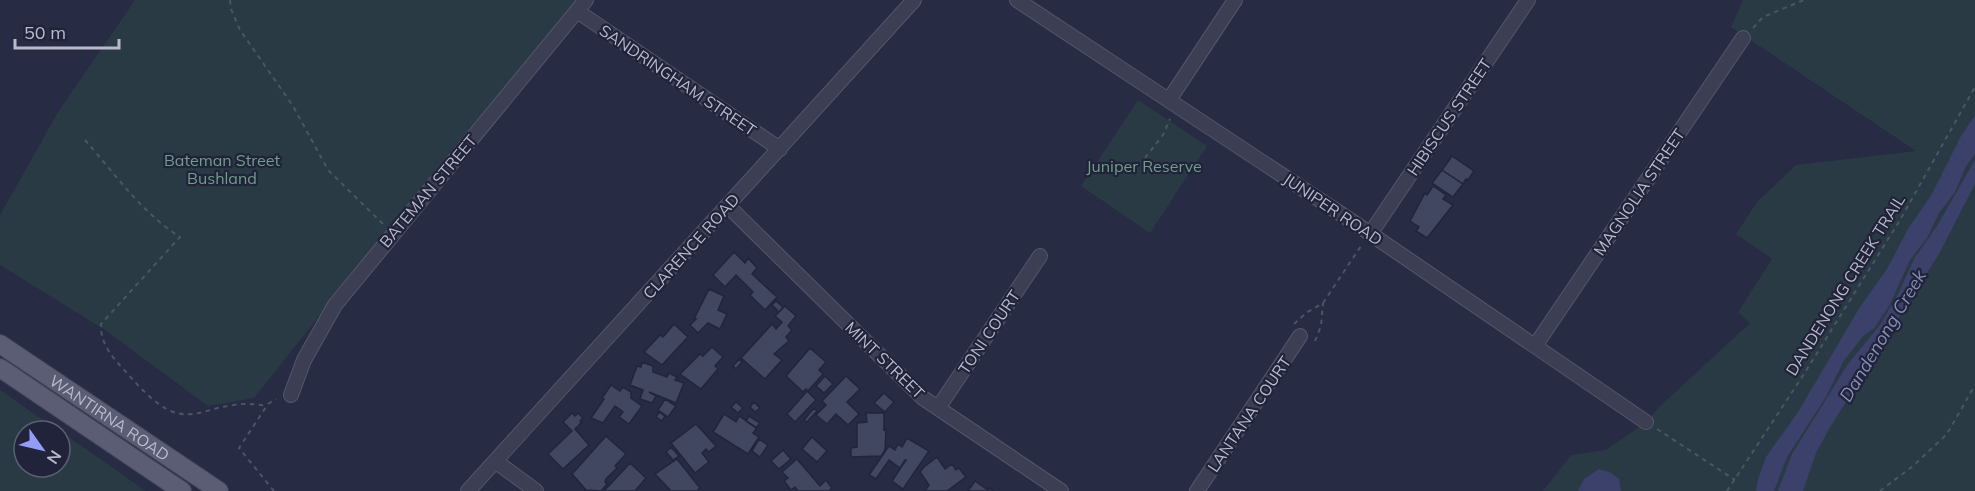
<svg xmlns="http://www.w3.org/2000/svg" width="1975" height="491" viewBox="0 0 1975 491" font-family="Mulish,sans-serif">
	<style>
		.green { fill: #293a45 }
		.water { fill: #3b416b }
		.building { fill: #414661; stroke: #22253b; stroke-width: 1.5 }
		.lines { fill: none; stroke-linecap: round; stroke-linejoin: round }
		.street-casing { stroke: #54566b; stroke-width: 16 }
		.primary-casing { stroke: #42455a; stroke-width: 20 }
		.path { stroke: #485761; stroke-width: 2; stroke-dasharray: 4.5 4.5; stroke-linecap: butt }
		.street { stroke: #3c3f54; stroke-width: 14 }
		.primary { stroke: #5a5d74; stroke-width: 18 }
		.labels { text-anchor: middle; stroke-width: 4.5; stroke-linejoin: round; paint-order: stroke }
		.street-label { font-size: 16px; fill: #b9bbcd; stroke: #202339 }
		.park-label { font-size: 16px; fill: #709e88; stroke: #202339 }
		.water-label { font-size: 18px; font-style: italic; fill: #888eb8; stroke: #202339 }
	</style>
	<rect width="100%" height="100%" fill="#272b44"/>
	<!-- green -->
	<path class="green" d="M135,0H580L450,152L254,398L208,406L105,330L0,265V215L58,112Z
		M1743,0H1975V491H1543L1571,455L1606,450L1646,422L1658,408L1750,323L1738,312L1772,259L1736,234L1757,202L1796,165L1916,151L1731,27Z
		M1138,100L1207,146L1150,233L1081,186Z
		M0,390L59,431H24V467H60V431L146,491H0Z"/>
	<!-- water -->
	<path class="water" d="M1975,115V154L1966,166L1955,192L1939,213L1927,238L1910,260L1889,306L1874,328L1863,336L1843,362L1826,397L1787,457L1774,491H1756L1758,479L1766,457L1798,412L1860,307L1887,269L1908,229L1932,194L1961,136Z
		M1975,160V184L1939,254L1829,429L1816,453L1803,491H1778L1792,454L1848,364L1880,325L1899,292L1914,259L1937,226Z
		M1599,469L1611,473L1619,479L1621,491H1578L1584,479Z"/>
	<!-- building -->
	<path class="building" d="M1452,156L1474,171L1468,180L1466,179L1463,184L1442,170Z
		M1442,170L1463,184L1453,197L1432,183Z
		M1433,186L1446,195L1443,199L1453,205L1427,238L1416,231L1419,227L1410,221L1425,193L1427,195Z
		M734,252L745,263L748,258L757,268L752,274L777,297L765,310L750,295L753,292L736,275L725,287L713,275Z
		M709,289L724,296L718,310L727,314L720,329L708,323L698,333L690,325L696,319H694Z
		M776,301L783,307L778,313L777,310L772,305Z
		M785,306L796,316L788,326L792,330L786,337L789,341L774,354L782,360L765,379L741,358L772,324L776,329L782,322L775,316Z
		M674,324L688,337L662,365L644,352L660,335L663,337Z
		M712,347L723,357L715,366L718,369L701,389L680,374L700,354L703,356Z
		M810,348L826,362L819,370L823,374L808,391L806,389L803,392L786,376Z
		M739,359L742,362L736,369L733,366Z
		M642,362L653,366V372L667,377L669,373L677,377L675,380L684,383L676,403L649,392L656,396L652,403L640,399L643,390L630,385L637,366L641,367Z
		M825,376L833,384L824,393L816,386Z
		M846,376L860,389L847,402L859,414L848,425L836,414L827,424L816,415L826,405L822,401Z
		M611,385L620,391L623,387L631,392V398L642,406L629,424L619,417L623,412L615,406L603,423L591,418L604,399L602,398Z
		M807,391L816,400L795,422L787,414Z
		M884,393L894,402L885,412L874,403Z
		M665,399L676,406L668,417L658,410Z
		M736,402L743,408L738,413L731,407Z
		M754,402L760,408L755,412L750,407Z
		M814,408L817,411L807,422L804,420Z
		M659,412L665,416L662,421L656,417Z
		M572,413L575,416L578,413L583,418L580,421L581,423L575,429L589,445L563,469L548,454L572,431L563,422Z
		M866,413H884V430L886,429L885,450L881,456L851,457V448L857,447V423L867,422Z
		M724,414L736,422L739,416L757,428L753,433L759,437L748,454L713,432Z
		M749,416L760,423L756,428L746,421Z
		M696,424L716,446L709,452L706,449L702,453L709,462L695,473L671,443Z
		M606,436L626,454L615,466L617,468L606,479L605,482L607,484L601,491L586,490L572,474Z
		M812,437L827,451L817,462L802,449Z
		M907,438L929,451L903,489L892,481L906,460H905L900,468L889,460L876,479L869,475L889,446L895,450L898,444L902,447Z
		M759,439L768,445L760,457L752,451Z
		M671,447L679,456L673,460L666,452Z
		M783,450L791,459L779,469L771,461Z
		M937,457L945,469L952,464L956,470L959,468L966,477L947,491H925L929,485L920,472L924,467Z
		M677,459L700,488L697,491H671L655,474Z
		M797,459L820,486L826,480L832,488L829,491H798L795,487L791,490L784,481L788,478L782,472Z
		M630,463L646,478L635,491H604Z
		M975,481L988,490L990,488L994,491H968Z"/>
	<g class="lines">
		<!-- street casing -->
		<g class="street-casing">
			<path id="street" d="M1017,0L1359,226L1646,422
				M577,11L780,149
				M1169,100L1235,0
				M728,206L923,398L1061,491
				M1370,234L1528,0
				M1535,346L1743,38
				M291,395L304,360L335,305L586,0
				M938,408L1040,256
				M495,461L536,491
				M468,491L914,0
				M1197,491L1300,336"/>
		</g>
		<!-- primary casing -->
		<g class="primary-casing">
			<g id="primary">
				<path id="s1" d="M0,344L219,491"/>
				<path d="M0,368L182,491"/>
			</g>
		</g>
		<!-- path -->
		<path class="path" d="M230,0L231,9L240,30L293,106L328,170L384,225
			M1753,28L1763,17L1804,0
			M85,140C115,174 142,213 180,237L101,324C100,344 113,358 126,372C136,383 146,395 159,404C187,425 205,408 234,405C245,403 255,404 266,406
			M1145,158L1163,135L1170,119
			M1294,324L1306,313L1323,303L1361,246
			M1315,341L1321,326L1323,303
			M1657,429L1735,480
			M274,491L239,448L268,404L276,399
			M1727,491L1804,374L1900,220L1975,87
			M1880,491L1913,466L1947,434L1975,385"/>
		<!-- street -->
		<use href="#street" class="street"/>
		<!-- primary -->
		<use href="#primary" class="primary"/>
	</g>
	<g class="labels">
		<!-- street labels -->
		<g class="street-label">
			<text transform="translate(678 80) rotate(34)" y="6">SANDRINGHAM STREET</text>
			<text transform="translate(1449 117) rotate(-56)" y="6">HIBISCUS STREET</text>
			<text transform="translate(428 191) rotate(-50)" y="6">BATEMAN STREET</text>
			<text transform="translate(1639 192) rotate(-56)" y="6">MAGNOLIA STREET</text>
			<text transform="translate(1333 209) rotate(34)" y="6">JUNIPER ROAD</text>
			<text transform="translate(691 246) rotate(-48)" y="6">CLARENCE ROAD</text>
			<text transform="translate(1845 285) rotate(-58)" y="6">DANDENONG CREEK TRAIL</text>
			<text transform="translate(989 332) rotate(-56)" y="6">TONI COURT</text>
			<text transform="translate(885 360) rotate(44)" y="6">MINT STREET</text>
			<text transform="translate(1249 414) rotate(-56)" y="6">LANTANA COURT</text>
			<text dy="6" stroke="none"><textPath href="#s1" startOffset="132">WANTIRNA ROAD</textPath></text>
		</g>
		<!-- park labels -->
		<g class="park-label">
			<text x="222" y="166">Bateman Street<tspan x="222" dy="18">Bushland</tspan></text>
			<text x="1144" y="172">Juniper Reserve</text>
		</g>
		<!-- water labels -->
		<g class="water-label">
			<text transform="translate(1883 336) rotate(-59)" y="6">Dandenong Creek</text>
		</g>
	</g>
	<!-- north arrow -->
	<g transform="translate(42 449) rotate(124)"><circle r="28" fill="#202339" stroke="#5d6074" stroke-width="1.5"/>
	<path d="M0-4.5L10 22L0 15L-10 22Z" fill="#939cf9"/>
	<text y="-9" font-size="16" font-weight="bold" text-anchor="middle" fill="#b9bbcd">N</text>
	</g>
	<!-- scale -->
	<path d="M15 39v9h104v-9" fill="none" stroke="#b9bbcd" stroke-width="3"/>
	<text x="24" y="39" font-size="18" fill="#b9bbcd" stroke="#202339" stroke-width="4.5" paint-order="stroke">50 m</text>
</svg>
